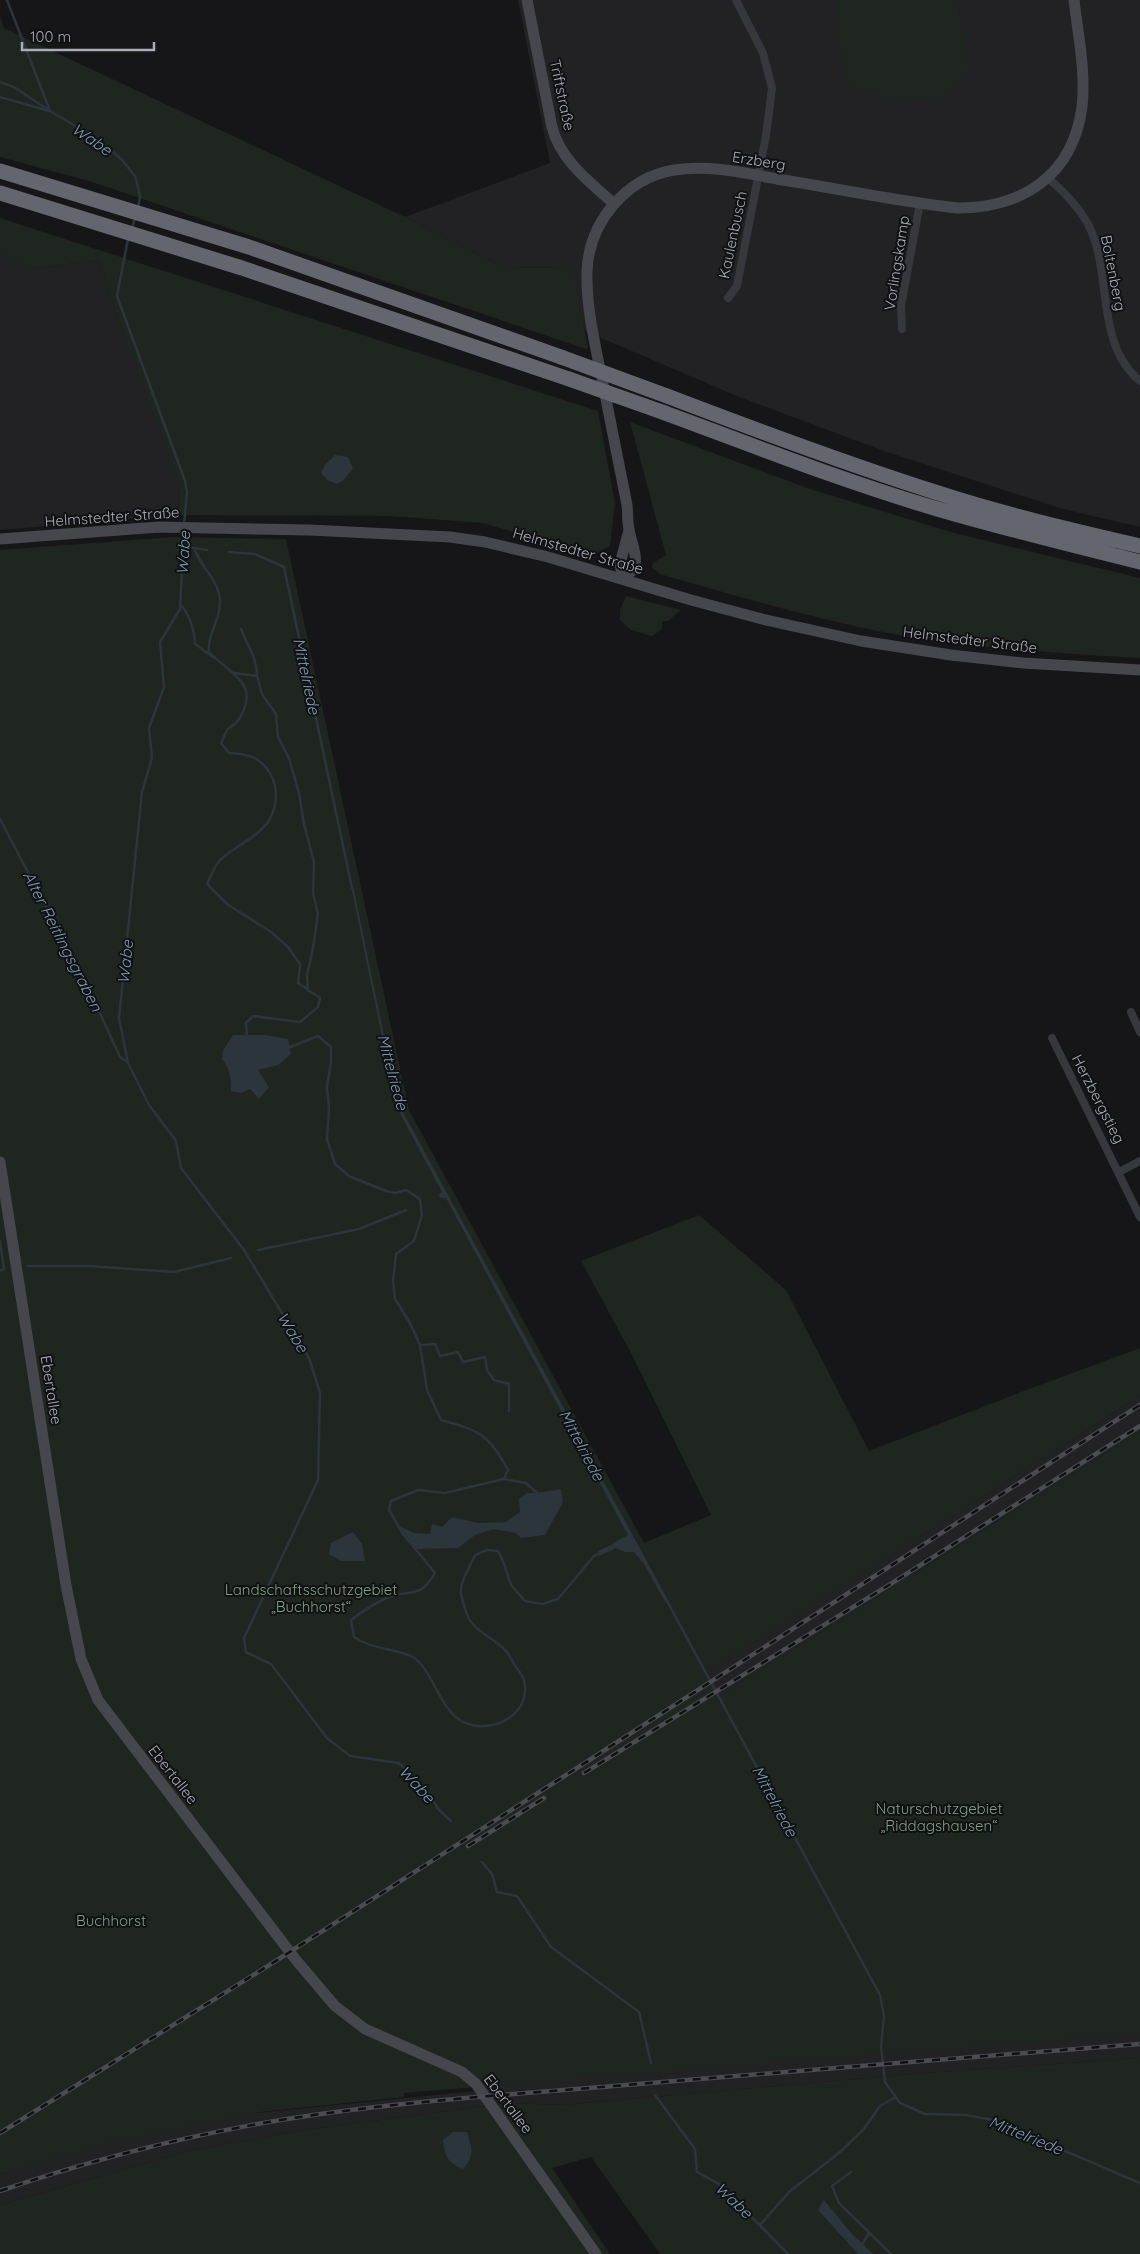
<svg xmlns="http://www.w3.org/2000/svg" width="1140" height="2254" viewBox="0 0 1140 2254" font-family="Quicksand,sans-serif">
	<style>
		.built { fill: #222225 }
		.green { fill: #1e261f }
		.water { fill: #2c353c }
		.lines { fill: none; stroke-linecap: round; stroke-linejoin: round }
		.stream { stroke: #2c353c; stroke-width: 2.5 }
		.street { stroke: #37383d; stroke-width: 8 }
		.secondary { stroke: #45474d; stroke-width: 11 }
		.highway { stroke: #63666e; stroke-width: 15 }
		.rail-casing { stroke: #4a4c52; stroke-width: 4.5 }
		.rail { stroke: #111113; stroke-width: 2.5; stroke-dasharray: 8; stroke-linecap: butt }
		.highway-bridge { stroke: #63666e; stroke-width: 15 }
		.labels { text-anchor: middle; stroke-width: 4; stroke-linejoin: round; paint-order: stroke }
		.street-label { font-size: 15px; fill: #a8adb8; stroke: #111113 }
		.park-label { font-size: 15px; fill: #7fa381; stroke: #111113 }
		.water-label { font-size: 16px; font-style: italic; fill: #7f9bb3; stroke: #111113 }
	</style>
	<rect width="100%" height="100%" fill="#161618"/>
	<!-- built -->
	<path class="built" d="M518,0H1140V527L1063,509L887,452L739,397L585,331L571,267L505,268L405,217L550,163Z
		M0,229L30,269L99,260L122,329L141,373L179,482L178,515L0,530Z
		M1140,1396V1432L313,1952L534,1781Z
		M1140,2032V2058L925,2073L562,2105L509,2103L298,2131L188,2151L0,2205V2174L177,2121L475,2091L491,2081L641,2069L663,2071Z"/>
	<!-- green -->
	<path class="green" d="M835,0H957L968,70L944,97L895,99L846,85Z
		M0,16L4,28L405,217L505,268L572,267L588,348L586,349L89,181L0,157Z
		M0,218L598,411L615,503L610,546L592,555L483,523L389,516L178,515L179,482L122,329L99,260L30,269L0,252Z
		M630,422L810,489L954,533L1140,578V658C1075,654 1009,650 944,642C848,629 754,601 660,574L652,567L653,563L666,555Z
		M173,537L286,539L409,1110L644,1543L711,1515L631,1353L581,1261L699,1215L786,1290L869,1451L1021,1392L1140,1348V1396L705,1673L718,1697L1140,1432V2033L404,2093V2097L260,2112L107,2143L0,2174V550Z
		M626,596L681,610L668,621H662V629L652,636L631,630L620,620V610Z
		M1140,2058V2254H660L591,2157L552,2168L610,2254H0V2205L188,2151L298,2131L509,2103L562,2105L925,2073Z"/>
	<!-- water -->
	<path class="water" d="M335,455L348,457L353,468L344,480L337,484L327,480L321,473L325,465Z
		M351,886H353L397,1098L404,1114L669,1602L666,1603L644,1564L634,1552H625L616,1548L599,1556L598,1551C609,1547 618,1540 628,1535L446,1198H440L439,1194L442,1192L401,1115L395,1100Z
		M233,1035H265L288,1039L291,1054L278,1065L258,1070L269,1087L259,1099L250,1089L241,1093L231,1091C231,1078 230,1069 222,1059L223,1050Z
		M561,1489L563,1502L545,1535L521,1538L516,1533L494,1529L475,1535L458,1548L416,1549L399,1526L414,1533L430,1534L432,1524L442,1527L452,1517L478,1523L506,1522L520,1512L519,1499L527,1493H537Z
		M353,1532L362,1544L365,1561H341L329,1554L331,1543Z
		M453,2132H467C472,2147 475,2157 463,2169C447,2162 445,2157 443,2140Z
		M824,2200L851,2233L873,2254H858L818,2210Z"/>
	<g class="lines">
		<!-- stream -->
		<path class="stream" d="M7,0L50,111L98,139L122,160L135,176L137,183L140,197L138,207
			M0,82L14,87L47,109
			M0,97L49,111
			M132,229L135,217
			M128,239L117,296L185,481L187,492L184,524
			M184,530L180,609L160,642L164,687L149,728L152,758L142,792L119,1018L128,1063L149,1105L176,1141L181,1168L244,1250L309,1358L320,1393L318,1480L244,1638L246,1652L271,1664L327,1738L350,1756L399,1763L425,1788L439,1810L451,1821
			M182,546L207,550
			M194,548C200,567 221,582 220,603C220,621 207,634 209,652C231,675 261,683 239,719C237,724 232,725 228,729C225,733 223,739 221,743L229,753C248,754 261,757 271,775C276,785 277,794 275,804C270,835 240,841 220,860C214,867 211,876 207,884L227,904L271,932L288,947L300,964L298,983L320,998L318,1007L300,1022L253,1016L246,1023L247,1038
			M229,552L255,554L284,567L352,888
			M180,604C190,615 194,629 195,644L213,657
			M241,629C248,648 256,654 257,676
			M234,673L257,676L262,694L276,714L278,737L289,758L299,793L304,824L314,862L313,893L318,914L312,954L307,975L308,991
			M0,819L85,981L120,1057L127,1062
			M288,1048L318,1036L331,1047V1062L327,1087L329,1109L327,1139L335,1164L349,1176L386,1191L395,1193L406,1190L420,1199L422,1215L414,1241L396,1254L393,1281L395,1299L410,1323L420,1345L427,1390L441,1420C480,1431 489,1434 508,1470L504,1479
			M395,1087L400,1105
			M0,1241L4,1269L0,1271
			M258,1250L359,1229L406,1210
			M28,1266H89L174,1272L231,1258
			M420,1345L435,1344L440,1356L458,1352L463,1362L485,1357L487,1370L494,1380L509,1384V1411
			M537,1493L526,1483L504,1479L445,1493L418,1490L391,1501L389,1510L403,1534L435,1573C420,1598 415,1589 392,1596C377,1601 363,1611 351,1620L354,1637C371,1649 392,1648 411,1656C433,1667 440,1716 468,1724C496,1733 532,1713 524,1680C523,1676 519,1671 516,1667C512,1661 509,1653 504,1649C494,1639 480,1633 471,1622C466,1616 463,1602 461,1594C459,1583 471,1565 475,1555L487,1550L498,1551L503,1561L511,1585L525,1601L542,1604L558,1599L594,1556L601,1553
			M667,1601L880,1995L884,2016L881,2046L885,2082L900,2103L925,2114L966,2115L993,2120L1140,2183
			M482,1862L492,1874L497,1892L517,1896L551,1947L639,2012L651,2063
			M655,2095L695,2149L697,2172L719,2184L788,2254
			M851,2172L832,2186L839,2203L891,2254
			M760,2225L789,2192L840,2152L863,2130L880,2106L896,2097
			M861,2246L869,2233"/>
		<!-- street -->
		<path class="street" d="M1048,178C1063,191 1078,206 1088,224C1113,271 1094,343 1140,381
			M728,298L737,286L766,136L772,88L763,53L736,0
			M902,329L901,306L920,203
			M1131,1012L1140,1032
			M1052,1038L1140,1217
			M1119,1172L1140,1161"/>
		<!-- secondary -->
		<path class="secondary" d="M527,0L552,127C560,160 590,182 614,204
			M0,539L159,527L310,530L450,537L485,542L548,557L691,600L762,619L861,641L951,655L1023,663L1140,670
			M623,579C645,565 632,549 629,529C627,521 628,513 627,505C619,463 610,421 602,379C595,344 586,307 587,271C589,222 626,178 674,170C710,164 748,174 783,180C841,189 900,202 958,208C1023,208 1073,175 1082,107C1086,72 1078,35 1074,0
			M623,579L620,564L629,530
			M0,1162L66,1585L81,1659L98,1700L296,1960L335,2006L365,2029L462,2072L476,2084L486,2098L596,2254"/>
		<!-- highway -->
		<path class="highway" d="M0,171L249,247L561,357
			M0,193L242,268L569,379
			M667,396C756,430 844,463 935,492C1002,514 1071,530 1140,546
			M665,413C754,446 843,481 934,508C1002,528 1071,545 1140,562"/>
		<!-- rail casing -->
		<g class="rail-casing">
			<path id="rail" d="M584,1773L889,1585L1140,1426
				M468,1846L544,1798
				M0,2133L271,1964L577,1768L1140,1405
				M0,2191C88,2161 177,2138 269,2122C387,2102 507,2095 626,2085C797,2071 969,2057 1140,2044"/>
		</g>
		<!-- rail -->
		<use href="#rail" class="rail"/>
		<!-- highway-bridge -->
		<path class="highway-bridge" d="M561,357L667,396
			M569,379L665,413"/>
	</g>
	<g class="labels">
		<!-- street labels -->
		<g class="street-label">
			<text transform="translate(562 95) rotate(78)" y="5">Triftstraße</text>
			<text transform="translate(759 161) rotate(9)" y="5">Erzberg</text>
			<text transform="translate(733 235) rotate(-78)" y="5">Kaulenbusch</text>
			<text transform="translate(897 263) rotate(-81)" y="5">Vorlingskamp</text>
			<text transform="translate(1113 273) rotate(79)" y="5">Boltenberg</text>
			<text transform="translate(112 517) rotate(-4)" y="5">Helmstedter Straße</text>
			<text transform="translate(578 551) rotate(16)" y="5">Helmstedter Straße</text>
			<text transform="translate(970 640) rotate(7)" y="5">Helmstedter Straße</text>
			<text transform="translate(1098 1099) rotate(63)" y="5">Herzbergstieg</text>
			<text transform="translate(51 1390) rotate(81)" y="5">Ebertallee</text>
			<text transform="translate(173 1775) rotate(52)" y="5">Ebertallee</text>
			<text transform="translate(508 2104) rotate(53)" y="5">Ebertallee</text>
		</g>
		<!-- park labels -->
		<g class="park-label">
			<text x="311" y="1595">Landschaftsschutzgebiet<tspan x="311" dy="17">„Buchhorst“</tspan></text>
			<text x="939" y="1814">Naturschutzgebiet<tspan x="939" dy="17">„Riddagshausen“</tspan></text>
			<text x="111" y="1926">Buchhorst</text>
		</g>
		<!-- water labels -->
		<g class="water-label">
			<text transform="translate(92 139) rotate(34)" y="6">Wabe</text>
			<text transform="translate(183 553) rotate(-87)" y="6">Wabe</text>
			<text transform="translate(307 676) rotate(78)" y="6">Mittelriede</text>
			<text transform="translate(63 941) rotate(63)" y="6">Alter Reitlingsgraben</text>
			<text transform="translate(125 962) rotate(-84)" y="6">Wabe</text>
			<text transform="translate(393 1072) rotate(75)" y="6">Mittelriede</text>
			<text transform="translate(293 1332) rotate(59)" y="6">Wabe</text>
			<text transform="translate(582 1445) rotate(62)" y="6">Mittelriede</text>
			<text transform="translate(417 1784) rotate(47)" y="6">Wabe</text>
			<text transform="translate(775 1801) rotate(62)" y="6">Mittelriede</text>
			<text transform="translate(1026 2135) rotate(22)" y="6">Mittelriede</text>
			<text transform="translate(734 2200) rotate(43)" y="6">Wabe</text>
		</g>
	</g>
	<!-- scale -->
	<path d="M22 42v8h132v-8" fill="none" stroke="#a8adb8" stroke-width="2.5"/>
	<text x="30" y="42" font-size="15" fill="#a8adb8" stroke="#111113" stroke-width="4" paint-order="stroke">100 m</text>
</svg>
